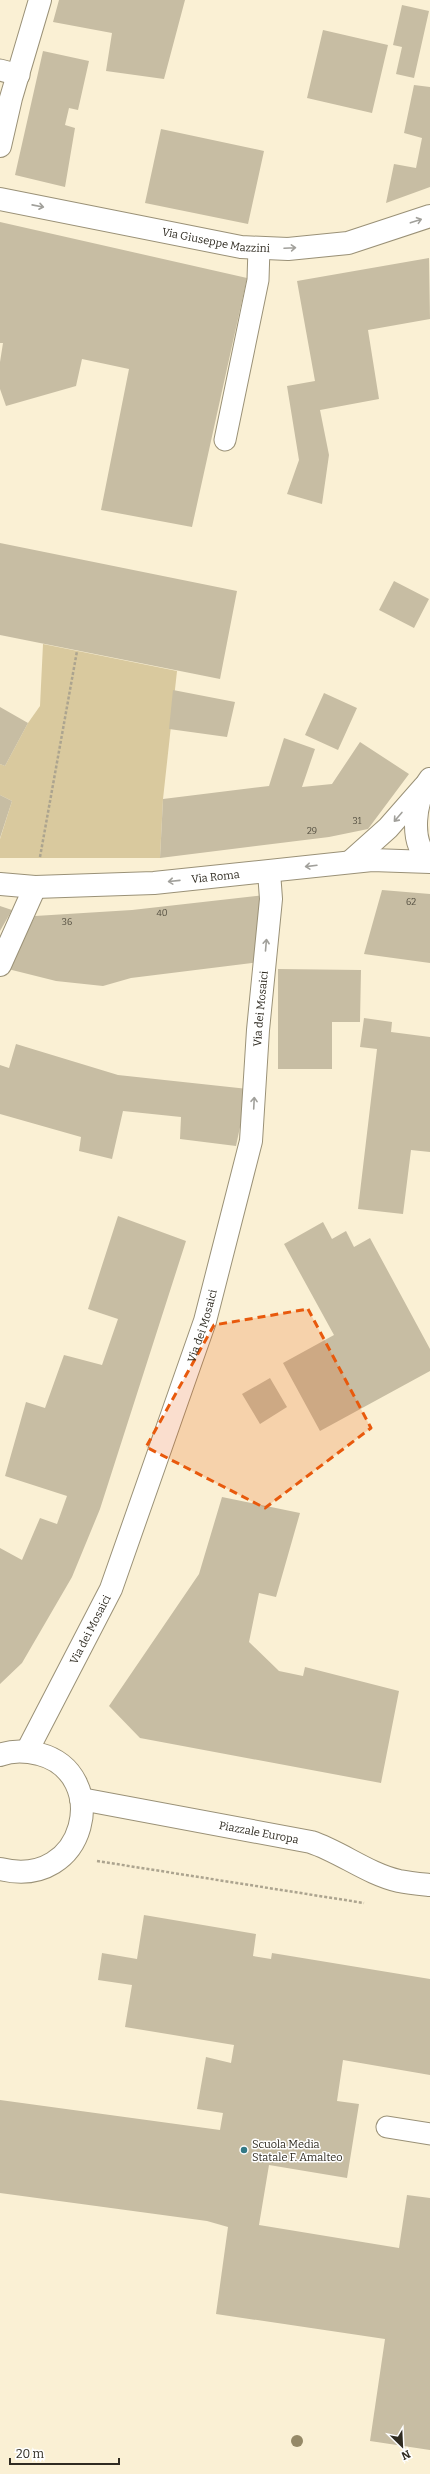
<svg xmlns="http://www.w3.org/2000/svg" width="430" height="2474" viewBox="0 0 430 2474" font-family="Bitter,serif">
	<style>
		.green { fill: #d9c99e }
		.building { fill: #c7bda3 }
		.lines { fill: none; stroke-linecap: round; stroke-linejoin: round }
		.lane-casing { stroke: #9a9177; stroke-width: 23 }
		.street-casing { stroke: #9a9177; stroke-width: 24 }
		.secondary-casing { stroke: #9a9177; stroke-width: 24 }
		.path { stroke: #aca48f; stroke-width: 2.5; stroke-dasharray: 3 2; stroke-linecap: butt }
		.lane { stroke: #fff; stroke-width: 21 }
		.street { stroke: #fff; stroke-width: 22 }
		.secondary { stroke: #fff; stroke-width: 22 }
		.tree { fill: #958967 }
		.oneway { stroke: #a1a09b }
		.marked { fill: #e8590c; fill-opacity: 0.2; stroke: #e8590c; stroke-width: 3; stroke-dasharray: 8 5; stroke-linejoin: round }
		.poi-dot { fill: #337986; stroke: #fff; stroke-width: 1.5 }
		.labels { text-anchor: middle; stroke-width: 3; stroke-linejoin: round; paint-order: stroke }
		.number-label { font-size: 9px; fill: #555042 }
		.street-label { font-size: 11px; fill: #2f2b21; stroke: #fff }
		.poi-label { font-size: 11px; fill: #2f2b21; stroke: #fff; text-anchor: start }
	</style>
	<rect width="100%" height="100%" fill="#faf0d4"/>
	<!-- green -->
	<path class="green" d="M43,644L177,671L163,799L160,858H0V839L12,801L0,795V764L5,766L28,723L40,706Z"/>
	<!-- building -->
	<path class="building" d="M59,0H185L164,79L106,71L112,33L53,22Z
		M402,5L429,11L414,78L396,74L402,47L393,45Z
		M323,30L388,45L372,113L307,98Z
		M43,51L89,61L78,110L69,108L65,125L75,128L65,187L15,175Z
		M414,85L430,87V187L386,203L394,164L416,168L422,138L404,133Z
		M161,129L264,151L248,224L145,203Z
		M0,222L247,278L192,527L101,510L129,369L82,359L76,386L6,406L0,389V362L3,343H0Z
		M429,258L430,319L368,330L379,399L320,410L329,455L322,504L287,494L299,460L287,386L315,381L297,281Z
		M0,543L237,591L220,679L0,635Z
		M394,581L429,599L414,628L379,610Z
		M173,690L235,702L227,737L169,729Z
		M324,693L357,708L338,750L305,735Z
		M0,707L28,723L5,766L0,764Z
		M284,738L315,749L302,787L332,784L360,742L409,774L368,829L329,837L160,858L163,799L269,786Z
		M0,795L12,801L0,838Z
		M382,890L430,894V963L364,954Z
		M265,895L259,962L131,978L103,986L56,981L8,969L35,916L132,910Z
		M0,906L12,910L0,931Z
		M278,969L361,970L360,1022H332V1069H278Z
		M364,1018L392,1022L391,1032L430,1037V1152L411,1150L403,1214L358,1209L377,1049L360,1047Z
		M16,1044L118,1075L248,1089L236,1146L180,1139L181,1117L123,1111L112,1159L79,1151L81,1137L0,1114V1065L9,1068Z
		M118,1216L186,1241L100,1509L72,1577L22,1663L0,1684V1548L22,1560L40,1518L57,1524L67,1496L5,1476L26,1402L45,1408L64,1355L102,1365L118,1319L88,1309Z
		M323,1222L332,1239L346,1231L354,1247L370,1238L430,1349V1371L320,1431L283,1363L334,1335L284,1244Z
		M270,1378L287,1407L260,1424L242,1394Z
		M222,1497L300,1513L276,1597L259,1593L249,1642L279,1671L303,1676L305,1667L399,1691L381,1783L140,1738L109,1706L199,1574Z
		M144,1915L256,1934L253,1956L271,1959L272,1953L430,1979V2075L343,2060L337,2101L359,2104L347,2178L269,2165L259,2225L399,2248L407,2195L430,2198V2450L370,2441L385,2339L216,2314L228,2227L207,2221L0,2193V2100L220,2130L223,2113L197,2109L206,2057L231,2063L234,2045L125,2027L132,1985L98,1980L102,1953L137,1959Z"/>
	<g class="lines">
		<!-- lane casing -->
		<g class="lane-casing">
			<path id="lane" d="M0,70L19,75
				M225,440L258,280L259,248
				M387,2127L430,2134"/>
		</g>
		<!-- street casing -->
		<g class="street-casing">
			<g id="street">
				<path d="M0,146L11,98L40,0"/>
				<path d="M350,862L388,828L424,787"/>
				<path id="s1" d="M0,884L35,887L154,883L372,860L430,862"/>
				<path d="M0,965L35,887"/>
				<path id="s2" d="M27,1751L111,1589L205,1321L251,1141L258,1030L271,899L269,872"/>
				<path d="M0,1755C13,1750 26,1751 39,1754C112,1773 87,1891 0,1869"/>
				<path id="s3" d="M81,1799L311,1842C341,1852 368,1874 399,1881C409,1883 420,1884 430,1885"/>
			</g>
		</g>
		<!-- secondary casing -->
		<g class="secondary-casing">
			<g id="secondary">
				<path id="s4" d="M0,199L241,247L288,249L348,243L430,216"/>
				<path d="M430,779C415,799 408,842 430,861"/>
			</g>
		</g>
		<!-- path -->
		<path class="path" d="M40,857L77,651
			M97,1861L364,1903"/>
		<!-- lane -->
		<use href="#lane" class="lane"/>
		<!-- street -->
		<use href="#street" class="street"/>
		<!-- secondary -->
		<use href="#secondary" class="secondary"/>
	</g>
	<!-- trees -->
	<circle class="tree" cx="297" cy="2441" r="6"/>
	<!-- one-way arrows -->
	<defs><path id="oneway-shaft" d="M-6 0H5M1.5-3L5.5 0L1.5 3" fill="none" stroke-width="1.6" stroke-linecap="round" stroke-linejoin="round"/></defs>
	<g class="oneway">
		<use href="#oneway-shaft" transform="translate(38 206) rotate(11)"/>
		<use href="#oneway-shaft" transform="translate(416 221) rotate(-18)"/>
		<use href="#oneway-shaft" transform="translate(290 248) rotate(-3)"/>
		<use href="#oneway-shaft" transform="translate(398 817) rotate(131)"/>
		<use href="#oneway-shaft" transform="translate(311 866) rotate(173)"/>
		<use href="#oneway-shaft" transform="translate(174 881) rotate(174)"/>
		<use href="#oneway-shaft" transform="translate(266 945) rotate(-85)"/>
		<use href="#oneway-shaft" transform="translate(254 1103) rotate(-87)"/>
	</g>
	<!-- marked area -->
	<path class="marked" d="M308,1309L371,1428L265,1508L146,1447L214,1325Z"/>
	<!-- markers -->
	<circle class="poi-dot" cx="244" cy="2150" r="4"/>
	<g class="labels">
		<!-- number labels -->
		<g class="number-label">
			<text x="357" y="824">31</text>
			<text x="312" y="834">29</text>
			<text x="411" y="905">62</text>
			<text x="162" y="916">40</text>
			<text x="67" y="925">36</text>
		</g>
		<!-- street labels -->
		<g class="street-label">
			<text dy="4" stroke="none"><textPath href="#s4" startOffset="220">Via Giuseppe Mazzini</textPath></text>
			<text dy="4" stroke="none"><textPath href="#s1" startOffset="216">Via Roma</textPath></text>
			<text dy="4" stroke="none"><textPath href="#s2" startOffset="785">Via dei Mosaici</textPath></text>
			<text dy="4" stroke="none"><textPath href="#s2" startOffset="461">Via dei Mosaici</textPath></text>
			<text dy="4" stroke="none"><textPath href="#s2" startOffset="137">Via dei Mosaici</textPath></text>
			<text dy="4" stroke="none"><textPath href="#s3" startOffset="181">Piazzale Europa</textPath></text>
		</g>
		<!-- poi labels -->
		<g class="poi-label">
			<text x="252" y="2148">Scuola Media<tspan x="252" dy="13">Statale F. Amalteo</tspan></text>
		</g>
	</g>
	<!-- north arrow -->
	<g transform="translate(402 2446) rotate(156)" stroke="#ffffff" stroke-width="3" paint-order="stroke">
	<path d="M0-3L7 15L0 10L-7 15Z" fill="#2f2b21"/>
	<text y="-6" font-size="11" font-weight="bold" text-anchor="middle" fill="#2f2b21">N</text>
	</g>
	<!-- scale -->
	<path d="M10 2458v6h109v-6" fill="none" stroke="#2f2b21" stroke-width="2"/>
	<text x="16" y="2458" font-size="12" fill="#2f2b21" stroke="#ffffff" stroke-width="3" paint-order="stroke">20 m</text>
</svg>
